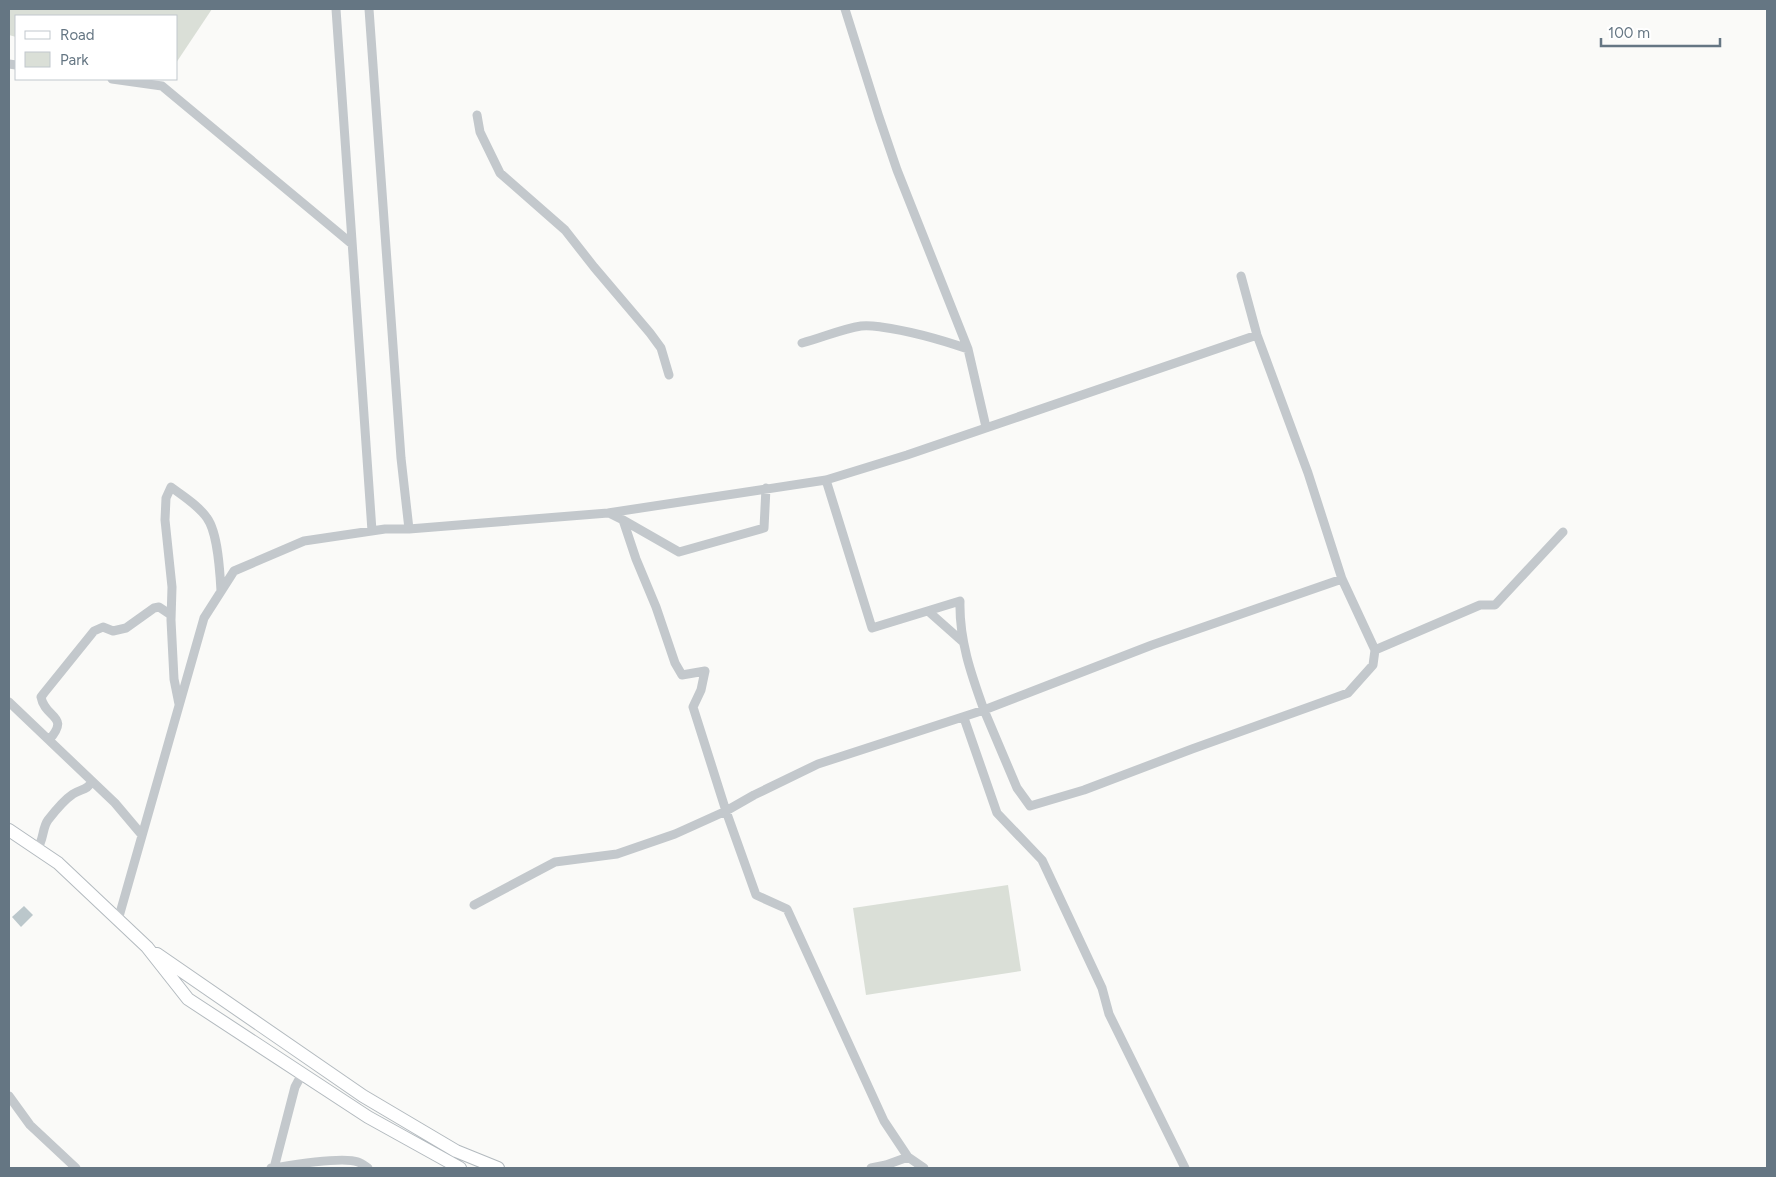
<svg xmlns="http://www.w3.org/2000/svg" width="1776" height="1177" viewBox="0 0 1776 1177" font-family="Figtree,sans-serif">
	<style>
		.green { fill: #dadfd7 }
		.water { fill: #bbc7cb }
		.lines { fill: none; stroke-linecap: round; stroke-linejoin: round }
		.secondary-casing { stroke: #b3babf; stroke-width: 14 }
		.minor { stroke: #c3c8cc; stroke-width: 9 }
		.secondary { stroke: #fff; stroke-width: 12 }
	</style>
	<rect width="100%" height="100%" fill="#fafaf8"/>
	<!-- green -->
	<path class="green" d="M9,9H212L176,63V16H16V37L9,35Z
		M1008,885L1021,971L866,995L853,908Z"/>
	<!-- water -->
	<path class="water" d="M24,906L33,915L21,927L12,917Z"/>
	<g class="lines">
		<!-- secondary casing -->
		<g class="secondary-casing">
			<path id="secondary" d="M9,830L58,863L147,947L188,999L368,1117L460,1168
				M157,954L363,1096L456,1151L498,1168"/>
		</g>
		<!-- minor -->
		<path class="minor" d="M336,9L372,531
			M369,9L401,458L409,529
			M845,9L879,117L897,170L968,349L986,427
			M9,64L16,65
			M112,79L162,86L352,244
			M477,115L480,132L500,173L565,230L594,267L650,333L661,348L669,375
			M1241,276L1257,335L1308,473L1342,579L1375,650L1373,665L1348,693L1192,749L1084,790L1030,806L1017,788L984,710L1152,645L1342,579
			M802,343C822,338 841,329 861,326C868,325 874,326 881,327C910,331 939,339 968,349
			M609,513L623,520L636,559L656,607L675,663L682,675L705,671L701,690L693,707L726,811L756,895L787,909L884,1121L908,1157
			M623,520L679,552L764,528L766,488
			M928,611L963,642
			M1375,650L1480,605H1495L1563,532
			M9,702L115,803L142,835
			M179,704L174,679L171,620L172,587L165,520L166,498L171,487C183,496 198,505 207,518C218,533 220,572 221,591
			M964,718L997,813L1042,860L1102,988L1109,1014L1185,1168
			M49,740C71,715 45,719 41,697L44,693L94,631L103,627L113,631L126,628L154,608L159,607L171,615
			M37,849C44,840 42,828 48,820C55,811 64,800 73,794C81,789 88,790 92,781
			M474,905L555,862L617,854L675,834L726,811L754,795L818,764L984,710C971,674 959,640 960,601L872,628L826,480
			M118,920L204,618L234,571L304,541L385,529H409L608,513L826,480L907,455L1257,335
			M9,1096L30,1125L76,1168
			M271,1168H274L295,1087L302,1074
			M274,1168C292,1165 342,1156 358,1162C361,1163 365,1166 368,1168
			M871,1168L886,1165L908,1157L924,1168"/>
		<!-- secondary -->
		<use href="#secondary" class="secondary"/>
	</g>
	<!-- border -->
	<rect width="1776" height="1177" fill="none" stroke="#657683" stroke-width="20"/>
	<!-- legend -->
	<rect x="15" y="15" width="162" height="65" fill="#ffffff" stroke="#c1c8cd"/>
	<rect x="25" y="31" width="25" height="8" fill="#ffffff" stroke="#c1c8cd"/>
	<text x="60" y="40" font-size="15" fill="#657683">Road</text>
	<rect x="25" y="52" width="25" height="15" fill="#dadfd7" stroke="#c1c8cd"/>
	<text x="60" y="65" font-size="15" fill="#657683">Park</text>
	<!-- scale -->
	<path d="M1601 38v8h119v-8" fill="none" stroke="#657683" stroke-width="2.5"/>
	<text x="1608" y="38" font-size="15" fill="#657683" stroke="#ffffff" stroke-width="4" paint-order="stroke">100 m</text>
</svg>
